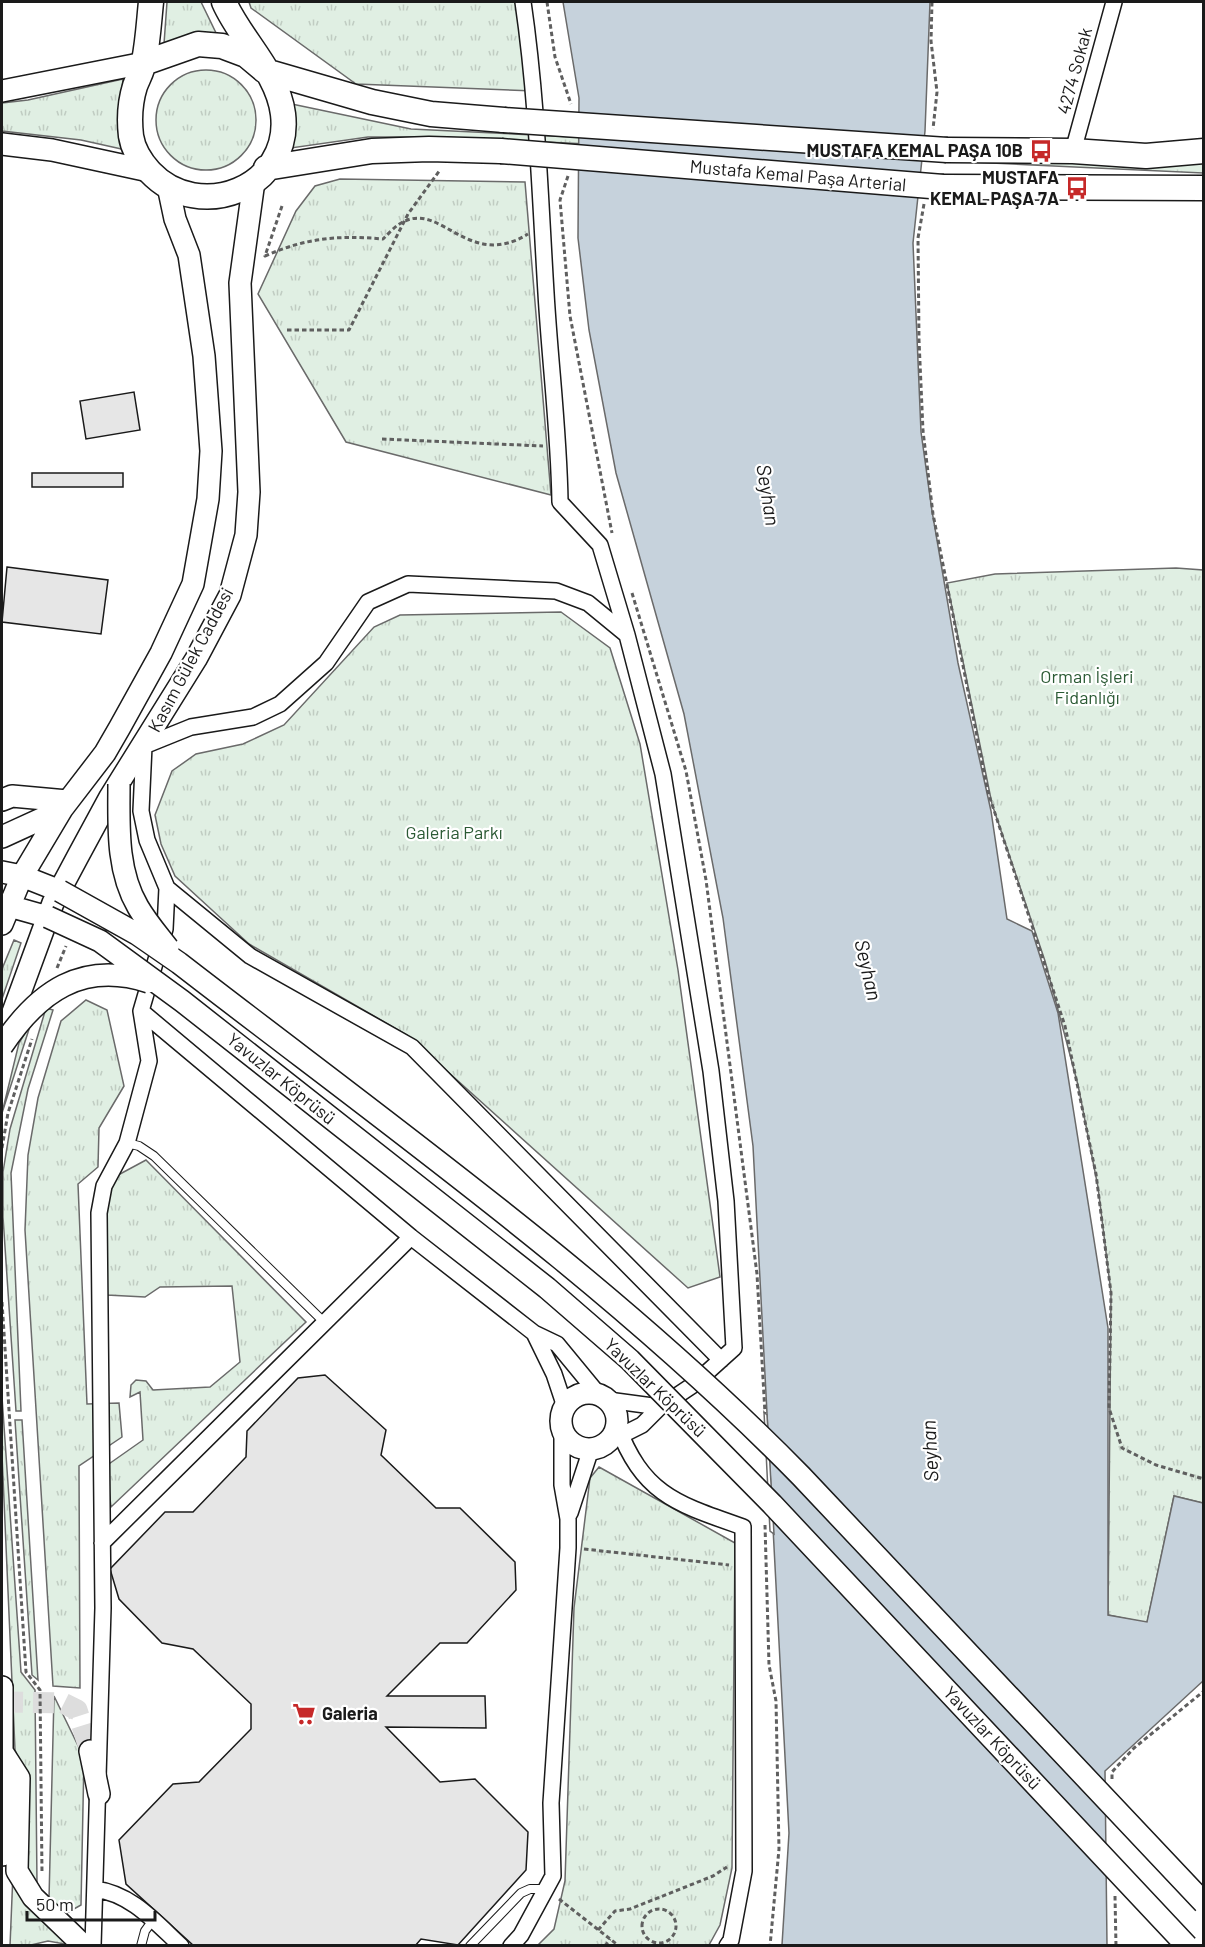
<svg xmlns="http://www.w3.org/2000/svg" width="1205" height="1947" viewBox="0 0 1205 1947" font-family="Barlow,sans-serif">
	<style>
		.grass { fill: url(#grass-tufts); stroke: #6a6a6a; stroke-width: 1.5 }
		.water { fill: #c6d2dc; stroke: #6a6a6a; stroke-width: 1.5 }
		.pier { fill: #fff; stroke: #6a6a6a; stroke-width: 1.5 }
		.building { fill: #e6e6e6; stroke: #1a1a1a; stroke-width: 1.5 }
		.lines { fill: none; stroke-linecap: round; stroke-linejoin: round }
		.secondary-tunnel { stroke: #ddd; stroke-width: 21; stroke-dasharray: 21 10; stroke-linecap: butt }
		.lane-casing { stroke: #1a1a1a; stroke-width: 10 }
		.street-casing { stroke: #1a1a1a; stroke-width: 18 }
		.secondary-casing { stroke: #1a1a1a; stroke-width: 24 }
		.primary-casing { stroke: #1a1a1a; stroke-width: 27 }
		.path { stroke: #5f5f5f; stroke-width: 3; stroke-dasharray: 4.5 3; stroke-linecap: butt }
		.lane { stroke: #fff; stroke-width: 8 }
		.street { stroke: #fff; stroke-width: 15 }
		.secondary { stroke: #fff; stroke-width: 21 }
		.primary { stroke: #fff; stroke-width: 24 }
		.secondary-bridge-casing { stroke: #1a1a1a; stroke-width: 24; stroke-linecap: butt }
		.primary-bridge-casing { stroke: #1a1a1a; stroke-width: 27; stroke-linecap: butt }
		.secondary-bridge { stroke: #fff; stroke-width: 21 }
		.primary-bridge { stroke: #fff; stroke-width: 24 }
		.labels { text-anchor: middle; stroke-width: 4.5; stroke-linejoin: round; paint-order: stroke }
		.street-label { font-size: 18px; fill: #1a1a1a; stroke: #fff }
		.poi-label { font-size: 18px; font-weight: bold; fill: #1a1a1a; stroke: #fff; text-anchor: end }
		.park-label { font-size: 18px; fill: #2b5a34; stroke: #fff }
		.water-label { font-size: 20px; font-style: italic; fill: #1a1a1a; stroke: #fff }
	</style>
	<defs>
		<pattern id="grass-tufts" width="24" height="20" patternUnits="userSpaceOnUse" patternTransform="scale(1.5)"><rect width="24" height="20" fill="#e0efe3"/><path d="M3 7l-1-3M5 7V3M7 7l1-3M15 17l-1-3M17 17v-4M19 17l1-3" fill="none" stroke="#c0ccc2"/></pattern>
	</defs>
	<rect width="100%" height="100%" fill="#fff"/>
	<!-- grass -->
	<path class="grass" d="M167,2H201L217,35L164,44Z
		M249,2H522L534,91L356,84L251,8Z
		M156 120a50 50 0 1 1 100 0a50 50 0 1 1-100 0Z
		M123,79L120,113L126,150L81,140L2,131V103L28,100Z
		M287,103L411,129L1001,158L1203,157V173L441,137H368L291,148Z
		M340,179L525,182L551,495L346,442L258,294L296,211L315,186Z
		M1176,568L1203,570V1503L1174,1496L1147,1623L1108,1615L1111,1293L1098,1187L1078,1085L1045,961L992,804L947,583L995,574Z
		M561,612L610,648L640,744L678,970L720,1277L688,1288L407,1035L249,944L175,876L161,844L155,815L172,771L196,754L243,744L284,725L374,627L400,615Z
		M14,940L21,943L2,999V969Z
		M86,1000L107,1010L124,1086L99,1128L98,1167L78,1184L87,1404L119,1403L122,1437L79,1466L80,1688L53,1686L25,1230L28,1155L38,1098L61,1021Z
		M46,1008L53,1010L28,1089L11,1173L21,1411H16L3,1217V1172L10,1129Z
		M31,1023L2,1113L19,1043Z
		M146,1160L306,1322L111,1507L106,1466L143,1440L140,1392L130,1397L131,1385L136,1380L146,1381L153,1390L210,1387L240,1362L232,1286L160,1287L145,1297L107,1295V1181Z
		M2,1397L21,1672L35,1690L37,1884L23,1870V1772L15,1750L2,1455Z
		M15,1420H22L38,1680L32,1675Z
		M599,1467L735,1543L732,1868L720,1925L709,1945H538L554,1929L565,1881L574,1608L590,1478Z
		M54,1696L84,1758L81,1905L65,1914L49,1899Z
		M13,1873L70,1945L48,1941L31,1945L10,1946Z"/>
	<!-- water -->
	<path class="water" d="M563,2H930L925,131L913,243L921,432L932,511L958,663L991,811L1007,919L1032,931L1058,1013L1108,1328V1615L1147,1622L1174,1496L1203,1503V1681L1105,1771L1107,1945H782L789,1833L753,1146L723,918L684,714L616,473L589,330L578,238L579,98Z"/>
	<!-- pier -->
	<path class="pier" d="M764,1412L767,1415L774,1534L770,1531Z"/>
	<!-- building -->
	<path class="building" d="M134,392L140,430L86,439L80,401Z
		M32,473H123V487H32Z
		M7,567L108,580L101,634L2,622Z
		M325,1375L386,1430L381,1455L436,1508H460L515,1562L516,1590L467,1643H440L387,1696H485L486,1728L386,1727L440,1782L475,1779L528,1832L526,1870L458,1945L421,1939L415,1946H194L126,1884L119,1840L173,1784L199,1782L251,1729V1704L193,1649L162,1643L119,1599L110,1569L165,1512H193L246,1457L247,1431L298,1378Z"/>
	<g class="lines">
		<!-- secondary-tunnel -->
		<path class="secondary-tunnel" d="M2,1702L63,1703L77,1710L90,1751"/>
		<!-- lane casing -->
		<g class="lane-casing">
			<path id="lane" d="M127,1143L139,1146L154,1156L324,1322
				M141,1946L145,1931L153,1920
				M470,1946L521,1893L530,1889H546"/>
		</g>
		<!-- street casing -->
		<g class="street-casing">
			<path id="street" d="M523,2C537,98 540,195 546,293C550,363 559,432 560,502L600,545L627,635L663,774L711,1071L726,1201L734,1348L693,1385L660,1407
				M1073,151L1114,2
				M167,888L250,956L412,1047L721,1360
				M141,1011L411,1237L534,1333L557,1344L599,1395
				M534,1333L554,1374L565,1407
				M608,1400L660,1407L642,1425L608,1442
				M617,1425C643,1495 677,1504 743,1527L744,1871L731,1940L727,1946
				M570,1513L591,1449
				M102,1543L411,1237
				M95,1889C132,1894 155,1922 181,1946
				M93,1946L103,1608L99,1213L104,1186L127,1143L149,1061L141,1011L165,929L167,888L147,840L141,811L144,746L191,727L253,717L280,704L326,663L368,602L408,584L556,591L588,603L627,635
				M511,1946L521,1935L553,1876L551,1803L568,1548V1519L562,1485V1427"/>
		</g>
		<!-- secondary casing -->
		<g class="secondary-casing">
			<path id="secondary" d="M2,91L144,63
				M2,144L52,150L149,171
				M2,800L12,796L67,801
				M2,837L61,810
				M2,872L22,876L60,891
				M2,904L48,917
				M2,924L22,876L62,809L105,753L120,727L161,653L193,584L208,499L211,451L204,356L189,255L175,219L168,186
				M2,1042L53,903L77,858L110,797L196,659L230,595L246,535L249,492L240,283L254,181
				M561 1421a28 28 0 1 1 56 0a28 28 0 1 1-56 0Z
				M2,1687V1855
				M90,1751L99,1794
				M3,1753L19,1778L17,1871L33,1897L84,1946"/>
		</g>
		<!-- primary casing -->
		<g class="primary-casing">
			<path id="primary" d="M151,2C149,21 148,41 144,61C143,70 138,78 135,86C130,102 129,119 131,136C133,149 141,162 150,172C199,224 292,188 283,114C278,72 240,39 224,2
				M144,63L198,44L222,46L246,55L265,71L372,102L431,114L504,120
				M947,150L1073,151L1146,156L1204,151
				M266,168L372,151L429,149L501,151
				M943,187L1204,188"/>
		</g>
		<!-- path -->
		<path class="path" d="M547,2L555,57L571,104
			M932,2L931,41L937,92L933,129
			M568,176L560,200L570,316L612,533
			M924,204L918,238L919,340L923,431L933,514L988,792L1065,1026L1096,1174L1111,1293L1109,1408L1122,1448L1156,1465L1204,1479
			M282,206L265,256C306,238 338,235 383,239C389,233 397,224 405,221C442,204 470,270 528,234
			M287,330H349L408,214L440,170
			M382,439L543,446
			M632,593L686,771L706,880L757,1274L765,1413
			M57,968L66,946
			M2,1148L8,1113L32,1039
			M2,1302L26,1672L40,1690L42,1873
			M765,1525L769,1665L776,1701L779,1849L770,1946
			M584,1549L729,1565
			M1112,1779V1772L1134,1748L1204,1691
			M1115,1896L1116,1946
			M559,1899L619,1946
			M642 1926a17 17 0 1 1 34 0a17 17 0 1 1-34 0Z
			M598,1930L615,1911L630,1909L713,1876L727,1867
			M605,1946L610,1939"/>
		<!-- lane -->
		<use href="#lane" class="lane"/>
		<!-- street -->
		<use href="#street" class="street"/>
		<!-- secondary -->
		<use href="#secondary" class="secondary"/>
		<!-- primary -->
		<use href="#primary" class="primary"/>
		<!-- secondary-bridge casing -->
		<g class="secondary-bridge-casing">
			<path id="secondary-bridge" d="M119,784C119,824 116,870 138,907C146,921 158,935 168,948
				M60,891L137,934L179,963C391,1127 613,1284 801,1476L1204,1903
				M48,917L100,941L182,1001L547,1288L630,1360L772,1504L1187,1946
				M2,1046C38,992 82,960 149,982"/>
		</g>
		<!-- primary-bridge casing -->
		<g class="primary-bridge-casing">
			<path id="primary-bridge" d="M504,120L947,150
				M501,151L943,187"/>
		</g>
		<!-- secondary-bridge -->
		<use href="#secondary-bridge" class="secondary-bridge"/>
		<!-- primary-bridge -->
		<use href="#primary-bridge" class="primary-bridge"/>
	</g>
	<!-- icons -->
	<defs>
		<g id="bus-bare" transform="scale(1.8)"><path d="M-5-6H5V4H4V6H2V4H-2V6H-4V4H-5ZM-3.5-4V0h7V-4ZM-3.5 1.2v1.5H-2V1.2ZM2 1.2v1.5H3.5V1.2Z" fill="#c62828" stroke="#fff" stroke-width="2.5" paint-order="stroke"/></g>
		<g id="supermarket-bare" transform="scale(1.8)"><path d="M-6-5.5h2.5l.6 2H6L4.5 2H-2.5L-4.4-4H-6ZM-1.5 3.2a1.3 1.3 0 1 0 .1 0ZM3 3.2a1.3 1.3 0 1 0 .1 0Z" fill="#c62828" stroke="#fff" stroke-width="2.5" paint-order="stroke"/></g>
	</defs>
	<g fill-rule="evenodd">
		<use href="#bus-bare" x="1041" y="151"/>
		<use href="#bus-bare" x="1077" y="188"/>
		<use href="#supermarket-bare" x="304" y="1714"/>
	</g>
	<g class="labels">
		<!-- street labels -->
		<g class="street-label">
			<text transform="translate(1075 71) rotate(-75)" y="6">4274 Sokak</text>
			<text transform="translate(798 176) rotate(5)" y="6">Mustafa Kemal Paşa Arterial</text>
			<text transform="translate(191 660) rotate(-62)" y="6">Kasım Gülek Caddesi</text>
			<text transform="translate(281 1079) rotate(39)" y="6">Yavuzlar Köprüsü</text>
			<text transform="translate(655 1388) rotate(44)" y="6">Yavuzlar Köprüsü</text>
			<text transform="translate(992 1738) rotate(47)" y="6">Yavuzlar Köprüsü</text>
		</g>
		<!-- poi labels -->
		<g class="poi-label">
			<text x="1023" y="157">MUSTAFA KEMAL PAŞA 10B</text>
			<text x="1059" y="184">MUSTAFA<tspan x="1059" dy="21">KEMAL PAŞA 7A</tspan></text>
			<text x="322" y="1720" text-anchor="start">Galeria</text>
		</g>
		<!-- park labels -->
		<g class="park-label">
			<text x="1087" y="683">Orman İşleri<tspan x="1087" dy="21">Fidanlığı</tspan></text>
			<text x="454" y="839">Galeria Parkı</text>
		</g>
		<!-- water labels -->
		<g class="water-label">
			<text transform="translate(768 495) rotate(81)" y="7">Seyhan</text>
			<text transform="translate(868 970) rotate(77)" y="7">Seyhan</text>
			<text transform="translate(930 1451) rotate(-93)" y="7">Seyhan</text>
		</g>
	</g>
	<!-- border -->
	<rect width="1205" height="1947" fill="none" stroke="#1a1a1a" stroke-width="6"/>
	<!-- scale -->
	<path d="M27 1911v9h128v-9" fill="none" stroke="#1a1a1a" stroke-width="3"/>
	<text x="36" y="1911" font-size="18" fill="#1a1a1a" stroke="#ffffff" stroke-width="4.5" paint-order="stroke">50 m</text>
</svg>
